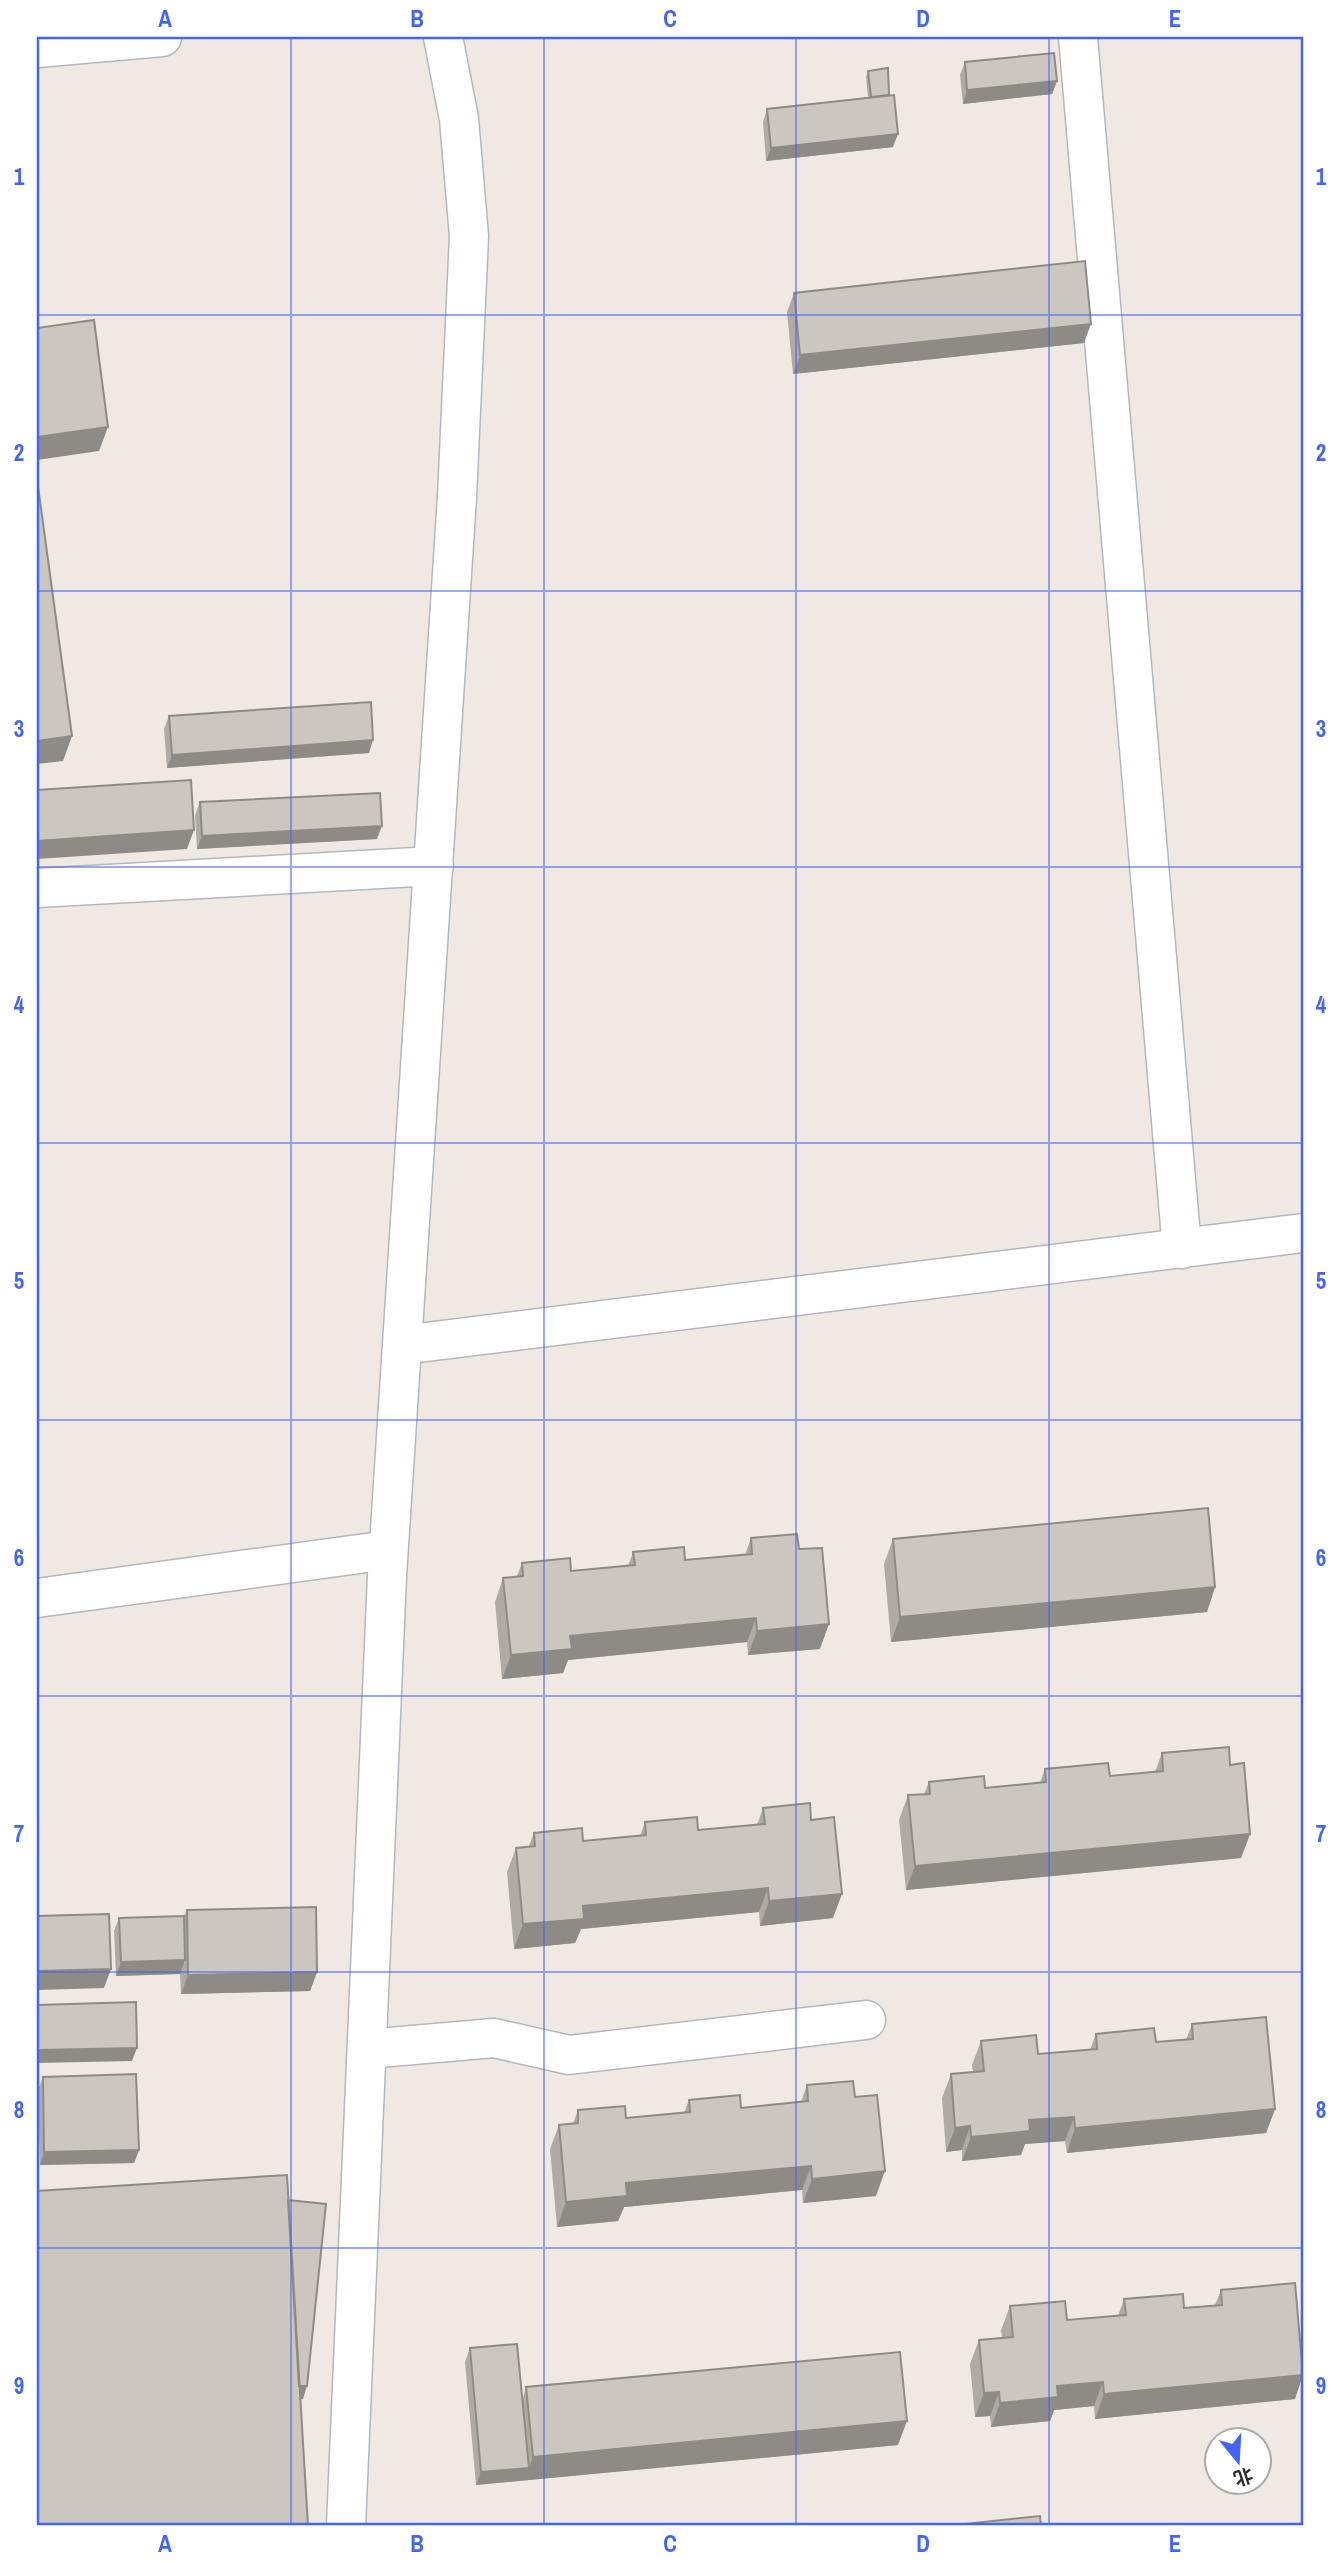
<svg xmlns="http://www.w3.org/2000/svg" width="1340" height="2563" viewBox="0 0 1340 2563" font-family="'Archivo Narrow','Noto Sans SC',sans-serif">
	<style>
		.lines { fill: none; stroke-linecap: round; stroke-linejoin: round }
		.minor-casing { stroke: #b4b7c1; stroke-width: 41 }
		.minor { stroke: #fff; stroke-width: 38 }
		.wall { fill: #afaba4 }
		.shaded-wall { fill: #8e8b86 }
		.building { fill: #cbc7bf; stroke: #8e8b86; stroke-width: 2 }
		.grid { fill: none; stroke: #4264fb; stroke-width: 2; stroke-opacity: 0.55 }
		.neatline { fill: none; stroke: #4264fb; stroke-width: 2.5 }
		.grid-label { font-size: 23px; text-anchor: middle; font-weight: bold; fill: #4264fb }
	</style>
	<rect width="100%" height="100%" fill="#efe9e1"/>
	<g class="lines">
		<!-- minor casing -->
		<g class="minor-casing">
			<path id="minor" d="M1078,37L1182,1249
				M37,48L162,37
				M37,888L434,866
				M402,1345L1303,1233
				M37,1598L388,1550
				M367,2049L494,2038L569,2055L866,2020
				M346,2526L387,1576L457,497L469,236L459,119L443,37"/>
		</g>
		<!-- minor -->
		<use href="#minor" class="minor"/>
	</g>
	<!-- wall -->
	<path class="wall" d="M965,62L1057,81L1052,94L963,104L960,75Z
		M868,71L889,95L893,147L766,161L763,122L767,109L868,97L866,77Z
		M794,293L1084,343L793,374L787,312Z
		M169,716L369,753L167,768L164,729Z
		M200,802L377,839L197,849L195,815Z
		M751,1538L799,1549L820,1649L748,1655L747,1642L568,1660L563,1673L502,1679L495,1602L503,1578L517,1576L522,1563L571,1571L628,1566L633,1552L685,1560L745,1555Z
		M893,1539L1215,1587L1207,1612L891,1642L884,1564Z
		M1162,1753L1230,1765L1250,1834L1241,1858L906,1890L899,1820L908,1795L924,1794L929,1782L985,1788L1040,1783L1045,1769L1110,1776L1155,1772Z
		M763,1808L811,1820L833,1918L760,1926L759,1912L581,1929L575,1943L514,1949L507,1872L516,1848L529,1846L534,1833L583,1841L640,1836L645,1822L698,1830L757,1825Z
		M187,1910L317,1972L310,1991L181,1994L180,1974L116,1976L114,1931L119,1918L184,1916Z
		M1192,2024L1275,2109L1266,2133L1067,2153L1065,2141L1025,2144L1021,2155L962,2161V2150L946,2152L942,2098L951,2074L973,2072L972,2065L981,2041L1038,2054L1090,2050L1096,2034L1156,2042L1186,2040Z
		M43,2077L139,2150L134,2163L40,2165L38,2090Z
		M807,2085L855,2097L876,2196L803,2203L802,2190L624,2207L618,2221L557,2227L550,2149L559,2125L573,2124L578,2110L626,2118L684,2113L689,2100L741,2108L801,2102Z
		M1221,2290L1295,2399L1095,2419L1094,2406L1054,2410L1050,2421L991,2427L990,2416L975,2417L970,2364L979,2340L1002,2338L1001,2330L1010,2306L1067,2320L1118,2316L1124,2299L1184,2308L1215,2305Z
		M470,2348L523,2398L526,2387L898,2445L476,2485L465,2362Z"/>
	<!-- shaded-wall -->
	<path class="shaded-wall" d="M1057,81L1052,94L963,104L967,90Z
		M898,134L893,147L766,161L771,148Z
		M1091,324L1084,343L793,374L800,355Z
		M108,427L99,451L37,460V437Z
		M72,736L63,761L37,764V741Z
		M373,740L369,753L167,768L172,755Z
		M382,826L377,839L197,849L202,836Z
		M194,830L187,849L37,859V841Z
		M1215,1587L1207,1612L891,1642L900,1617Z
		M756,1618L747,1642L568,1660L563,1673L502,1679L511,1655L570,1636Z
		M829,1624L820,1649L748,1655L757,1631Z
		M1250,1834L1241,1858L906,1890L915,1866Z
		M768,1888L759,1912L581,1929L575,1943L514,1949L523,1924L583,1906Z
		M842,1894L833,1918L760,1926L769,1901Z
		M185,1960L180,1974L116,1976L121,1962Z
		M111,1969L104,1988L37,1990V1971Z
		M317,1972L310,1991L181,1994L188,1975Z
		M137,2048L132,2061L37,2063V2050Z
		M1275,2109L1266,2133L1067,2153L1075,2128Z
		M1074,2117L1065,2141L1025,2144L1021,2155L962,2161L971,2137L1029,2120Z
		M970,2126L962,2150L946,2152L955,2128Z
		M139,2150L134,2163L40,2165L44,2152Z
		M811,2166L802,2190L624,2207L618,2221L557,2227L566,2202L626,2183Z
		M885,2171L876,2196L803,2203L812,2179Z
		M1303,2375L1295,2399L1095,2419L1104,2394Z
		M1103,2382L1094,2406L1054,2410L1050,2421L991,2427L1000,2403L1057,2386Z
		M307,2386L303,2399L290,2400L295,2387Z
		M999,2392L990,2416L975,2417L984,2393Z
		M907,2421L898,2445L476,2485L481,2472L529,2468L533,2457Z"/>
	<!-- building -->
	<path class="building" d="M1054,53L1057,81L967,90L965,62Z
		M888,68L889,95L871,97L868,71Z
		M894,95L898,134L771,148L767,109Z
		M1085,261L1091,324L800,355L794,293Z
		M94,320L108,427L37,437V328Z
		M37,479L72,736L37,741Z
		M371,702L373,740L172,755L169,716Z
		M191,780L194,830L37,841V790Z
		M380,793L382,826L202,836L200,802Z
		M1208,1508L1215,1587L900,1617L893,1539Z
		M797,1534L799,1549L822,1548L829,1624L757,1631L756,1618L570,1636L572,1649L511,1655L503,1578L523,1576L522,1563L570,1558L571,1571L635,1565L633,1552L684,1547L685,1560L752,1554L751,1538Z
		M1229,1747L1230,1765L1244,1763L1250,1834L915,1866L908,1795L930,1794L929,1782L984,1776L985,1788L1046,1782L1045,1769L1108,1763L1110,1776L1163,1771L1162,1753Z
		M810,1803L811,1820L834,1817L842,1894L769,1901L768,1888L583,1906L584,1919L523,1924L516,1848L535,1846L534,1833L582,1828L583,1841L646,1835L645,1822L697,1817L698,1830L765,1824L763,1808Z
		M316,1907L317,1972L188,1975L187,1910Z
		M109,1914L111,1969L37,1971V1916Z
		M184,1916L185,1960L121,1962L119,1918Z
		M136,2002L137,2048L37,2050V2005Z
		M1266,2017L1275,2109L1075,2128L1074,2117L1029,2120L1030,2131L971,2137L970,2126L955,2128L951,2074L984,2071L981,2041L1036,2035L1038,2054L1097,2049L1096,2034L1154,2028L1156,2042L1193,2039L1192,2024Z
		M136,2074L139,2150L44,2152L43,2077Z
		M853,2081L855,2097L877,2095L885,2171L812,2179L811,2166L626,2183L627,2196L566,2202L559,2125L578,2123V2110L625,2106L626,2118L690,2112L689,2100L740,2095L741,2108L808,2101L807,2085Z
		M287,2175L308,2526H37V2191Z
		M288,2200L326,2204L307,2386H299Z
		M1295,2283L1303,2375L1104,2394L1103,2382L1057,2386L1058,2397L1000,2403L999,2392L984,2393L979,2340L1013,2337L1010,2306L1065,2301L1067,2320L1126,2315L1124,2299L1183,2294L1184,2308L1222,2305L1221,2290Z
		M517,2344L529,2468L481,2472L470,2348Z
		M900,2352L907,2421L533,2457L526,2387Z
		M1040,2516L1041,2526H947Z"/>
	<!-- grid -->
	<path class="grid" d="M291,37V2526M544,37V2526M796,37V2526M1049,37V2526M37,315H1303M37,591H1303M37,867H1303M37,1143H1303M37,1420H1303M37,1696H1303M37,1972H1303M37,2248H1303"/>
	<!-- border -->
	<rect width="1340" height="2563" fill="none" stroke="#ffffff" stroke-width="77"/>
	<!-- north arrow -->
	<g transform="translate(1238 2461) rotate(162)"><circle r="33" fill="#ffffff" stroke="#ababab" stroke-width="2"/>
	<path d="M0-5L12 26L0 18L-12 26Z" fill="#4264fb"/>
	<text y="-10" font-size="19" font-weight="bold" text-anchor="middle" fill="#2e2e2e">北</text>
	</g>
	<rect x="38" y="38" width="1264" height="2486" class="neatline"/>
	<g class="grid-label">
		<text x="165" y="27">A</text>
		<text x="417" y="27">B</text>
		<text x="670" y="27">C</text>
		<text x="923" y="27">D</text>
		<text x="1175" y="27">E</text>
		<text x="19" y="185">1</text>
		<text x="1321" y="185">1</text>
		<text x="19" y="461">2</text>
		<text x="1321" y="461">2</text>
		<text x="19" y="737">3</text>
		<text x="1321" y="737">3</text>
		<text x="19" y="1013">4</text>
		<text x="1321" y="1013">4</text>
		<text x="19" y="1289">5</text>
		<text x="1321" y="1289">5</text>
		<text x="19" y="1566">6</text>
		<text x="1321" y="1566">6</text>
		<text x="19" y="1842">7</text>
		<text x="1321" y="1842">7</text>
		<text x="19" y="2118">8</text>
		<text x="1321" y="2118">8</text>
		<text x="19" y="2394">9</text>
		<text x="1321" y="2394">9</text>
		<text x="165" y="2552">A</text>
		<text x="417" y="2552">B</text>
		<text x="670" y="2552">C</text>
		<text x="923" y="2552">D</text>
		<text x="1175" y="2552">E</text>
	</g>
</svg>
